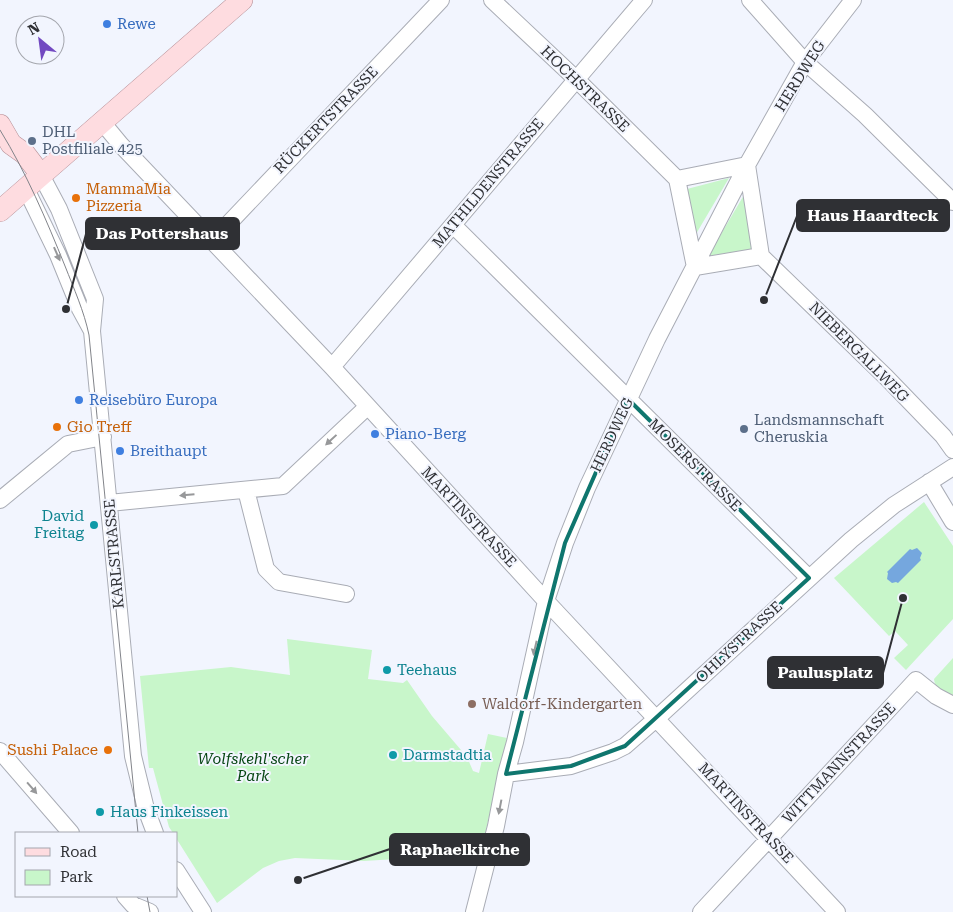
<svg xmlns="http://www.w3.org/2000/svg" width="953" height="912" viewBox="0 0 953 912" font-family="'Roboto Serif',serif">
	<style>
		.green { fill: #c8f6ca }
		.water { fill: #75a7de }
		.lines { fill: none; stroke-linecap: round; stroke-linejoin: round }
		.minor-casing { stroke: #a9acb5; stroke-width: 18 }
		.major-casing { stroke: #b69097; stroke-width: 22 }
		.minor { stroke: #fff; stroke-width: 16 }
		.major { stroke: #fedce0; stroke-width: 21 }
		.tram { stroke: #82848a; stroke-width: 1 }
		.oneway { fill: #97989a }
		.marked { fill: none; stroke: #0f766e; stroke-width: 4; stroke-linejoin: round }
		.shop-dot { fill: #3f7fe0; stroke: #f2f5fe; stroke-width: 2 }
		.service-dot { fill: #5c6f8a; stroke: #f2f5fe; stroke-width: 2 }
		.food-dot { fill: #e8710a; stroke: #f2f5fe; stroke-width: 2 }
		.culture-dot { fill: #0f9aa8; stroke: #f2f5fe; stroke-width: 2 }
		.education-dot { fill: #8d6e63; stroke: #f2f5fe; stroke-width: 2 }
		.labels { text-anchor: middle; stroke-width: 4; stroke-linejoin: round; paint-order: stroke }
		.shop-label { font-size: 15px; fill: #366cbe; stroke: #f2f5fe; text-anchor: start }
		.street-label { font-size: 15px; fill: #2f3034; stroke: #f2f5fe }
		.service-label { font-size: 15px; fill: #4e5e75; stroke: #f2f5fe; text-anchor: start }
		.food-label { font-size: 15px; fill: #c56008; stroke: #f2f5fe; text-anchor: start }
		.culture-label { font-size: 15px; fill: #0d838f; stroke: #f2f5fe; text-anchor: start }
		.education-label { font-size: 15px; fill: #785e54; stroke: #f2f5fe; text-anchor: start }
		.park-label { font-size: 15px; font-style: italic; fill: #064613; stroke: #f2f5fe }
		.leader { fill: none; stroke: #2f3034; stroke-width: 2 }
		.callout-dot { fill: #2f3034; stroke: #f2f5fe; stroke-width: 2 }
		.callout { fill: #2f3034; stroke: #2f3034; stroke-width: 2 }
		.callout-label { font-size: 16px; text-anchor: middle; font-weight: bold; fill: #fff }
	</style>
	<rect width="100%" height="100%" fill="#f2f5fe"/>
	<!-- green -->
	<path class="green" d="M729,178L696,234L687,189Z
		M744,195L753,249L708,256Z
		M924,502L953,546V619L906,670L894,658L908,645L895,631L889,636L834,578Z
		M287,639L372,650L368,679L403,683L407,680L432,716L467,757L473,771L479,773L488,734L507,738L483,843L469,840L440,851L396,859L364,861L295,858L279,861L263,868L217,903L176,838V833H173L169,827L153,768H149L140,676L231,667L290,675Z
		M953,658V695C944,691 935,690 934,679Z"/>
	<!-- water -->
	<path class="water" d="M917,548L922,553L920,558L921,560L898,583L896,582L892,583L887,579L888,573L887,572L910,549L912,550Z"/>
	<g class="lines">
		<!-- minor casing -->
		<g class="minor-casing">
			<path id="minor" d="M492,0L576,79L677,179
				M750,0L805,62L865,115L953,202
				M102,122L121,145L332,367L546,601L837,912
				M747,165L761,256L695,267L677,179Z
				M41,175L59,209L95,299L92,331L133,756L146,809L155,833
				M26,189L58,255L80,309L92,331
				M453,225L809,578
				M212,241L441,0
				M761,256L886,377L943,436L953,450
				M332,367L644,0
				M929,482L953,522
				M246,490L266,569L279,582L346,594
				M0,500L68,444L103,437
				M109,503L283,486L367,407
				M0,751L71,833
				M506,774L571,766L613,752L625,746L657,718L851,540L894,505L953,467
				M176,870L203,912
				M125,896L133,905L150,912
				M474,912L496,826L506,774L515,742L546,601L565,543L587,488L657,339L747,165L805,62L853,0
				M701,912L916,680L936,696L953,705"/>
		</g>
		<!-- major casing -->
		<g class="major-casing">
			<path id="major" d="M0,125L11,144L25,154L41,175
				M0,211L242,0"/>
		</g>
		<!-- minor -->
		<use href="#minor" class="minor"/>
		<!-- major -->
		<use href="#major" class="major"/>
		<!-- tram -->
		<path class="tram" d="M0,130C27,174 46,219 65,266C74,289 84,311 89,335L138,833
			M147,896L150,912"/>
	</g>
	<!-- one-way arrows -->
	<defs><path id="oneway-solid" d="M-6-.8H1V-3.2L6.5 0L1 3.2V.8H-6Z" transform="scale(1.25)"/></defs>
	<g class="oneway">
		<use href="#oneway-solid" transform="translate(57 254) rotate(66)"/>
		<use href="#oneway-solid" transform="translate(331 440) rotate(137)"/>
		<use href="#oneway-solid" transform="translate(187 495) rotate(175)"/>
		<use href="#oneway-solid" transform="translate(535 648) rotate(103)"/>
		<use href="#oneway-solid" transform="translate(32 788) rotate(49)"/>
		<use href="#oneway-solid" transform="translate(500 807) rotate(101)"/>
	</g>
	<!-- marked area -->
	<path class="marked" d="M628,399L809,578L625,746L571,766L506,774L565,543Z"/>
	<!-- markers -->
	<g class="shop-dot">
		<circle cx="107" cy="24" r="5"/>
		<circle cx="79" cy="400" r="5"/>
		<circle cx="375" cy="434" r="5"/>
		<circle cx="120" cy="451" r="5"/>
	</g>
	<g class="service-dot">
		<circle cx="32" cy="141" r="5"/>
		<circle cx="744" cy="429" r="5"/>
	</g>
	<g class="food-dot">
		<circle cx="76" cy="198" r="5"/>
		<circle cx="57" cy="427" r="5"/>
		<circle cx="108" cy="750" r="5"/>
	</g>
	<g class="culture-dot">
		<circle cx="94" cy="525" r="5"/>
		<circle cx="387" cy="670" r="5"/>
		<circle cx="393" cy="755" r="5"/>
		<circle cx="100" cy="812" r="5"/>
	</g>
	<circle class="education-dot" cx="472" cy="704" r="5"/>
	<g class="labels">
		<!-- shop labels -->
		<g class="shop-label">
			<text x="117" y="29">Rewe</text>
			<text x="89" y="405">Reisebüro Europa</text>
			<text x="385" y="439">Piano-Berg</text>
			<text x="130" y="456">Breithaupt</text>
		</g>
		<!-- street labels -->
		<g class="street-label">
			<text transform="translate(800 76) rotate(-58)" y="5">HERDWEG</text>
			<text transform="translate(585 89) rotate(44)" y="5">HOCHSTRASSE</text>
			<text transform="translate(326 120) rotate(-46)" y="5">RÜCKERTSTRASSE</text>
			<text transform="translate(488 183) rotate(-50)" y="5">MATHILDENSTRASSE</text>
			<text transform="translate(859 352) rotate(45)" y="5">NIEBERGALLWEG</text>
			<text transform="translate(612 435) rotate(-65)" y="5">HERDWEG</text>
			<text transform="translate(695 465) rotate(45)" y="5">MOSERSTRASSE</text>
			<text transform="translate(469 517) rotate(47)" y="5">MARTINSTRASSE</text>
			<text transform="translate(114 554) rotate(-95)" y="5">KARLSTRASSE</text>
			<text transform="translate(739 642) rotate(-43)" y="5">OHLYSTRASSE</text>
			<text transform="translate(839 763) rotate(-47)" y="5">WITTMANNSTRASSE</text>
			<text transform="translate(746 813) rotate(47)" y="5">MARTINSTRASSE</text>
		</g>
		<!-- service labels -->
		<g class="service-label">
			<text x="42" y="137">DHL<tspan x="42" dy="17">Postfiliale 425</tspan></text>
			<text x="754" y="425">Landsmannschaft<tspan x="754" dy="17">Cheruskia</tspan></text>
		</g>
		<!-- food labels -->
		<g class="food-label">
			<text x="86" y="194">MammaMia<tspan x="86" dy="17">Pizzeria</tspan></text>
			<text x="67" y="432">Gio Treff</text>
			<text x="98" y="755" text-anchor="end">Sushi Palace</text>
		</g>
		<!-- culture labels -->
		<g class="culture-label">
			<text x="84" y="521" text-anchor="end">David<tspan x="84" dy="17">Freitag</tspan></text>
			<text x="397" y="675">Teehaus</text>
			<text x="403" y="760">Darmstadtia</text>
			<text x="110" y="817">Haus Finkeissen</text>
		</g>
		<!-- education labels -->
		<g class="education-label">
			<text x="482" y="709">Waldorf-Kindergarten</text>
		</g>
		<!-- park labels -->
		<g class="park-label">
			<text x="253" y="764">Wolfskehl'scher<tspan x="253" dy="17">Park</tspan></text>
		</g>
	</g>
	<!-- callouts -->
	<path class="leader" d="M764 300L797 216M66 309L86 234M903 598L883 673M298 880L390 849"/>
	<g class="callout-dot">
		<circle cx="764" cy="300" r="5"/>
		<circle cx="66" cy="309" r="5"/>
		<circle cx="903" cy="598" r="5"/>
		<circle cx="298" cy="880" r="5"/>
	</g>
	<g class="callout">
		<rect x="797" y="200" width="152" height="31" rx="5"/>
		<rect x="86" y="218" width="153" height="31" rx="5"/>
		<rect x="768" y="657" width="115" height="31" rx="5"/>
		<rect x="390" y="834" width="139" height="31" rx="5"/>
	</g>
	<g class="callout-label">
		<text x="873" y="221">Haus Haardteck</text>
		<text x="162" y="239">Das Pottershaus</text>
		<text x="825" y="678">Paulusplatz</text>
		<text x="460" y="855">Raphaelkirche</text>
	</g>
	<!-- legend -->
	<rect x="15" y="832" width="162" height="65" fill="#f2f5fe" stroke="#a4a6ad"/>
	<rect x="25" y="848" width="25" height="8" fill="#fedce0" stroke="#a4a6ad"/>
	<text x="60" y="857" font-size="15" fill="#2f3034">Road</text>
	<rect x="25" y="870" width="25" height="15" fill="#c8f6ca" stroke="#a4a6ad"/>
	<text x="60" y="882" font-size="15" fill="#2f3034">Park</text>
	<!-- north arrow -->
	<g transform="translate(40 40) rotate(331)"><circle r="24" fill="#f2f5fe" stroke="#a4a6ad"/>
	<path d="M0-4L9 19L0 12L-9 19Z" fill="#7249c1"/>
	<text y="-8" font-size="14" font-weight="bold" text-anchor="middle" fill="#2f3034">N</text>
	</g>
</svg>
